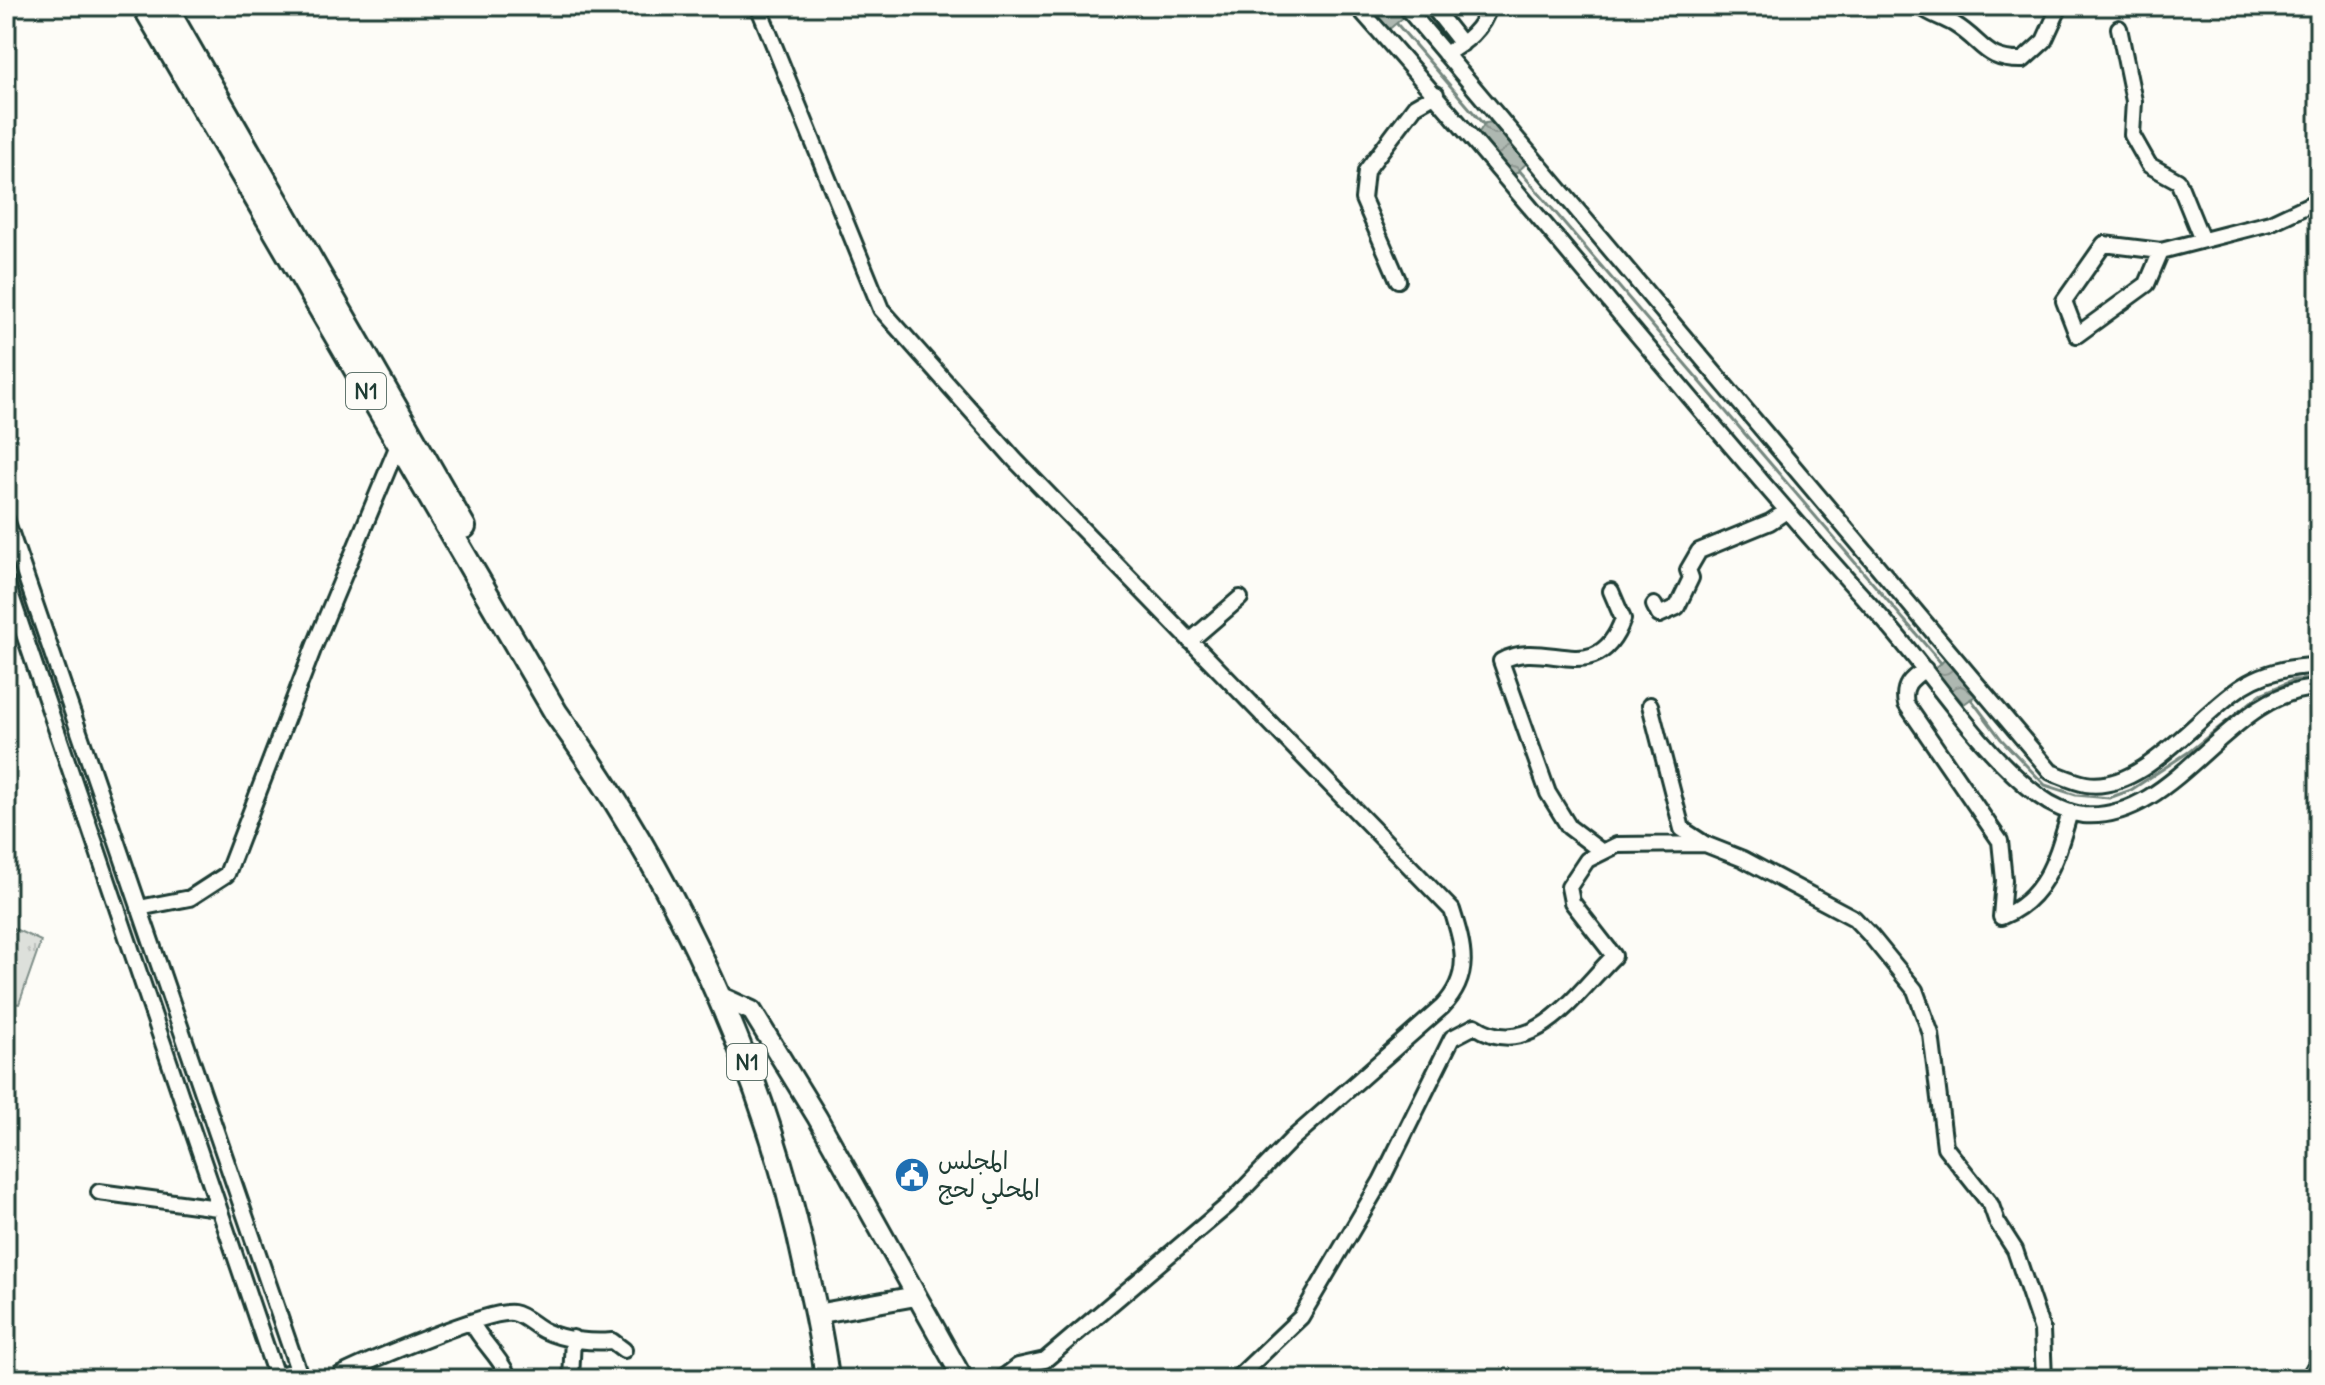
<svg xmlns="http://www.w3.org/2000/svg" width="2325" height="1385" viewBox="0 0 2325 1385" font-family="Delius,'Playpen Sans Arabic',sans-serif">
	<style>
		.grass { fill: url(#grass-tufts); stroke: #7e8e88; stroke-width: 2 }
		.water { fill: url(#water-waves); stroke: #75877f; stroke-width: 2 }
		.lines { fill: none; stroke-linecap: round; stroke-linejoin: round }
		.stream { stroke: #75877f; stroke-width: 3 }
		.minor-casing { stroke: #1f3d34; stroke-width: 20 }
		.major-casing { stroke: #1f3d34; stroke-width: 24 }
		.highway-casing { stroke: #1f3d34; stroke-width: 28 }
		.minor { stroke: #fdfcf7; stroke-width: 14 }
		.major { stroke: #fdfcf7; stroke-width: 18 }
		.highway { stroke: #fdfcf7; stroke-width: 22 }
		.labels { text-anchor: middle; stroke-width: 6; stroke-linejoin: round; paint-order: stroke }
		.shield { fill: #fdfcf7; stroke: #62766e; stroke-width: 2 }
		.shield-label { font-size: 22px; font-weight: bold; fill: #1f3d34 }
		.poi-label { font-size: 24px; fill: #1f3d34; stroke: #fdfcf7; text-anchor: start }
	</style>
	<defs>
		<pattern id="grass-tufts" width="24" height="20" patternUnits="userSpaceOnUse" patternTransform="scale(2)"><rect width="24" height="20" fill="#dde0db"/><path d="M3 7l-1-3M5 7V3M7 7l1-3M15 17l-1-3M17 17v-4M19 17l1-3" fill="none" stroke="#bdc1bd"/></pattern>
		<pattern id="water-waves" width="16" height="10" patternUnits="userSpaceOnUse" patternTransform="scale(2)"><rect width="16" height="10" fill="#aeb8b1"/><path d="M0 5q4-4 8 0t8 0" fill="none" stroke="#8d9791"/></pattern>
	</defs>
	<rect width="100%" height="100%" fill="#fdfcf7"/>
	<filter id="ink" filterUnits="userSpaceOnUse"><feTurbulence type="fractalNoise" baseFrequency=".0125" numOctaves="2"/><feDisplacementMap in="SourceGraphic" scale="16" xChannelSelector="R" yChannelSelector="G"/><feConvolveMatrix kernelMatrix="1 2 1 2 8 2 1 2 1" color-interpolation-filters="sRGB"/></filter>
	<g filter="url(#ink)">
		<!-- grass -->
		<path class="grass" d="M6,925L41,941L19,1004L6,1002Z"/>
		<!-- water -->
		<path class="water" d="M1371,6H1395L1405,16L1387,31Z
			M1494,122L1529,161L1511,178L1496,152L1476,137L1485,123Z
			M1948,657L1978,694L1964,704L1949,687L1943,688L1932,671Z"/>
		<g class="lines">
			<!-- stream -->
			<path class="stream" d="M1397,24L1484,125
				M1519,170L1941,663
				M1971,699L2001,739L2045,785L2076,795L2109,798L2131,790L2190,751L2261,694L2294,680L2319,679"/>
			<!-- minor casing -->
			<g class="minor-casing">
				<path id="minor" d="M758,6L881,309L1015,460L1452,910C1464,948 1472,976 1442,1007L1291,1140L1228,1205L1045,1360L1018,1366L1001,1379
					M1357,6C1535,206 1700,417 1880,616C1933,674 1976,748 2039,796C2051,805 2068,813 2083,815C2176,823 2229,689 2319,688
					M1405,6L2051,772C2062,776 2074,782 2086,784C2143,793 2199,713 2243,686C2265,672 2293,666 2319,666
					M1432,6L1462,44
					M1920,6C1931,15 1942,17 1954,24C1984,42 1984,61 2023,60L2044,41L2060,6
					M2119,28L2134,101L2132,135L2149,165L2178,181L2202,240
					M1445,54C1465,43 1483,29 1489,6
					M2161,251L2147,284L2077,335L2064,301L2104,244L2161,251L2270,223L2319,200
					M1398,280L1363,199L1366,171L1415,106L1436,94
					M6,519L298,1370L275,1376
					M6,581L277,1379
					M1654,605L1659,615L1677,607L1691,578L1688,570L1699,551L1770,522L1785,512
					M1190,641L1240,598
					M1925,669C1911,679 1902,685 1906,704L2000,841L2004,880L2001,917C2047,899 2057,855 2070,812
					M1650,705L1682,829L1705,844
					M1602,852L1569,827L1548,793L1501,661C1546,636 1597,691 1623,619L1611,591
					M139,908L190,898L227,874L314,647L398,445
					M99,1192L218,1208
					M472,1323C482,1342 497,1354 506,1372L502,1379
					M341,1379L340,1375C367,1362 489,1309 513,1313C525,1315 535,1327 545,1331C564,1340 592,1343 612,1341L624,1350
					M571,1379L573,1338
					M1236,1379L1301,1317L1381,1181L1452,1038L1475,1026C1532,1064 1578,991 1614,956L1572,902L1569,887L1587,860L1617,845L1705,844L1743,859L1854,918L1871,936L1915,990L1931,1034L1945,1147L1991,1205L1997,1222L2015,1250L2042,1330L2044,1379
					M2308,1379L2319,1360"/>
			</g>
			<!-- major casing -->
			<g class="major-casing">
				<path id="major" d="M719,996L752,1011L817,1117L963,1379
					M816,1314L916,1296"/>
			</g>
			<!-- highway casing -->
			<g class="highway-casing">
				<path id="highway" d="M144,6L556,713C676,879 766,1071 807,1272C815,1307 823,1343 827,1379
					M165,6L464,527"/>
			</g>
			<!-- minor -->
			<use href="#minor" class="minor"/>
			<!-- major -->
			<use href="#major" class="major"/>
			<!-- highway -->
			<use href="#highway" class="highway"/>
		</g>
	</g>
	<!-- icons -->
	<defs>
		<g id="civic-disc" transform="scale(1.8)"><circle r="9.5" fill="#1f6fb2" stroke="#fdfcf7"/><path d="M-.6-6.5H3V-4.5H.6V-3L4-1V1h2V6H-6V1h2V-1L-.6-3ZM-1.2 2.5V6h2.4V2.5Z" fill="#fff"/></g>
	</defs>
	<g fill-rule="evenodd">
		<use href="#civic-disc" x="912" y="1175"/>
	</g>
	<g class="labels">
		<!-- shield labels -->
		<g class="shield">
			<rect x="346" y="373" width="40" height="36" rx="6"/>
			<rect x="727" y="1044" width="40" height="36" rx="6"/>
		</g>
		<g class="shield-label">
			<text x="366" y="399">N1</text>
			<text x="747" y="1070">N1</text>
		</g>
		<!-- poi labels -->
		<g class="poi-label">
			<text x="938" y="1169">المجلس<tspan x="938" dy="28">المحلي لحج</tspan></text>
		</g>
	</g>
	<!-- margin -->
	<rect width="2325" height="1385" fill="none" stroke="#fdfcf7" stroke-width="32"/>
	<rect x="16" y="16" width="2293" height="1353" fill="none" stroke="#1f3d34" stroke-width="3" filter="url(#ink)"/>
</svg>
